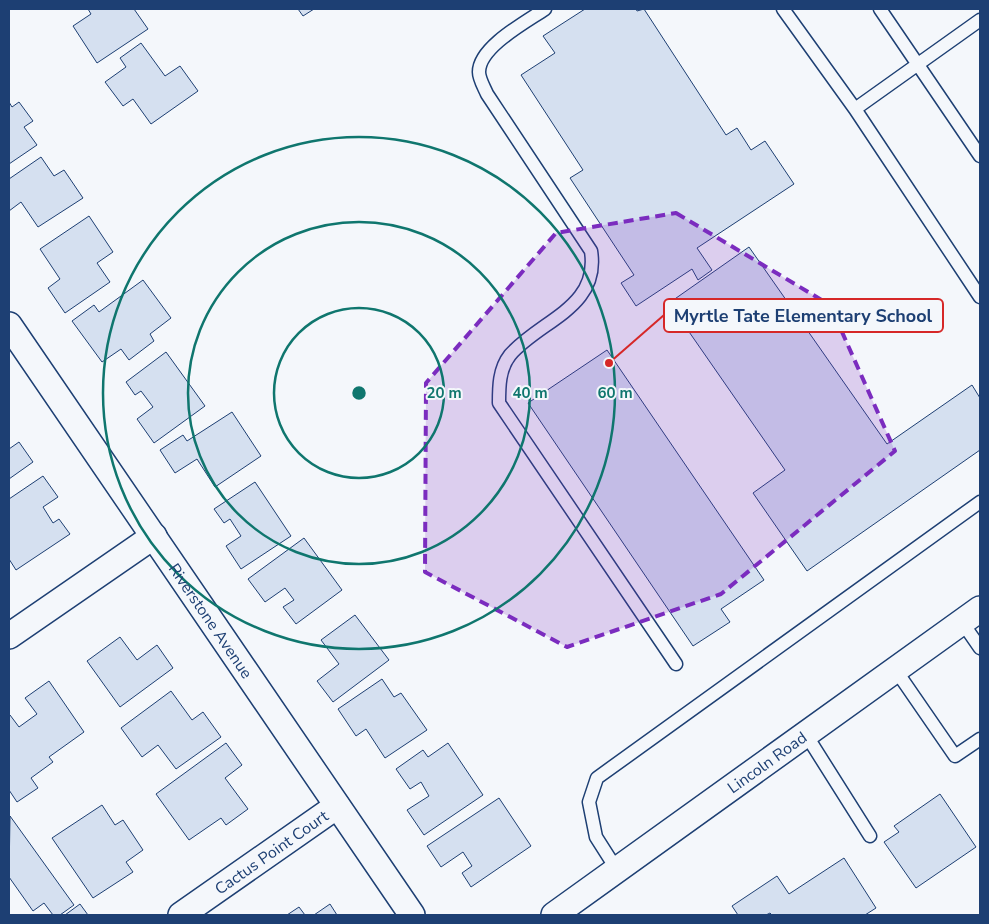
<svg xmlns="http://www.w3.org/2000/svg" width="989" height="924" viewBox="0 0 989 924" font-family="'Nunito Sans',sans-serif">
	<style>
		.building { fill: #d5e0f0; stroke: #1d3f73 }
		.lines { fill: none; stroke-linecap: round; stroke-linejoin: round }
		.lane-casing { stroke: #1d3f73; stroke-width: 15 }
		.street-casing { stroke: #1d3f73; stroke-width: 28 }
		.lane { stroke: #f4f7fb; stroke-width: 12 }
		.street { stroke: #f4f7fb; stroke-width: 25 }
		.marked { fill: #7b2cbf; fill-opacity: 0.2; stroke: #7b2cbf; stroke-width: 4; stroke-dasharray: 10 6; stroke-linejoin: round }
		.ring { fill: none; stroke: #0f766e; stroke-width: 2.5 }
		.labels { text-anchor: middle; stroke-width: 4; stroke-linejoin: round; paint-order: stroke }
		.street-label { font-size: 16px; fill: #1d3f73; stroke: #f4f7fb }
		.centre { fill: #0f766e; stroke: #f4f7fb; stroke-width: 2.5 }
		.ring-label { font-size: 15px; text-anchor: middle; font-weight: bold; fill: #0f766e; stroke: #f4f7fb; stroke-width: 4; stroke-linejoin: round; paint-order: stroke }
		.leader { fill: none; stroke: #d62828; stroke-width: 2 }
		.callout-dot { fill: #d62828; stroke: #f4f7fb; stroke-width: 2 }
		.callout { fill: #f4f7fb; stroke: #d62828; stroke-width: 2 }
		.callout-label { font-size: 18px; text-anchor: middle; font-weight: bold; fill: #1d3f73 }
	</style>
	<rect width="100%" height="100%" fill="#f4f7fb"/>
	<!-- building -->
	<path class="building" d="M88,9H134L148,29L97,63L73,26L91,14Z
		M298,9H314L303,16Z
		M585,9H636L637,11L644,9L726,135L737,128L751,150L765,141L794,184L697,248L712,270L698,280L692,269L636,306L621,283L634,275L570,178L583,170L521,75L555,53L543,36Z
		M141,43L165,76L180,66L198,91L151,124L133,99L123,106L105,82L126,67L120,58Z
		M9,102L12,107L19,102L33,121L24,127L37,145L9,164Z
		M41,157L54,176L64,170L83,198L38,227L21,202L9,211V179Z
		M89,216L113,252L97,263L110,282L65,313L48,288L60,279L40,249Z
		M749,247L887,444L972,385L980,398V450L807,571L753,493L785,470L669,303Z
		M143,280L171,318L150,334L154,341L129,360L121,349L102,362L72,321L94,305L99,312Z
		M607,350L764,580L721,609L730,622L693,646L528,403Z
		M166,352L205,406L154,443L137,419L153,407L141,391L135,395L126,382Z
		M232,412L261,456L215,487L197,459L175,473L160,450L183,435L187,441Z
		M19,442L33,462L9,479V449Z
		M43,476L58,497L43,507L53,523L59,519L70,534L16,570L9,559V499Z
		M255,482L291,536L241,569L226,546L241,536L230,519L224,523L214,509Z
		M304,538L342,590L296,624L283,607L294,600L285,588L265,602L248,579Z
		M355,615L389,660L333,702L317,681L339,664L321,640Z
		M120,637L137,660L157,645L173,668L120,707L87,661Z
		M382,679L394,697L401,693L427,730L385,758L366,729L356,736L338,709Z
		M49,681L84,732L49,757L53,762L31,778L38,788L17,802L9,790V716L10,715L19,727L37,714L25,698Z
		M171,691L192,720L203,712L221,737L176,769L158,745L142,757L121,728Z
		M226,743L242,765L225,778L248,809L226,825L221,818L189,840L156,794Z
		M448,743L483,795L424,835L407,810L429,796L421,782L410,789L396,769L423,750L428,757Z
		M940,794L976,847L916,888L884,842L899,832L894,826Z
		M499,798L531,846L471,887L462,873L472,866L463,852L441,867L427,846Z
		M102,805L115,825L123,820L143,850L126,862L133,872L93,898L52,838Z
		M10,816L74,905L60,915H53L44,903L33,911L9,877Z
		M844,858L876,908L865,915H772L770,913L766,915H738L732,906L777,876L789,894Z
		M80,904L88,915H65Z
		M330,904L337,915H314Z
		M299,907L305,915H287Z"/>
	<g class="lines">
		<!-- lane casing -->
		<g class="lane-casing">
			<path id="lane" d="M545,9C526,22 479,47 479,72C479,79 484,87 487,94L591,251C600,308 540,320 510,355C499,369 499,387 499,403L676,664
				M783,9L855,109L980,297
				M880,9L980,156
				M855,109L980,20
				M962,622L980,648
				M895,669L955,756L980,739
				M805,733L870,836
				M617,870L596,837L589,802L597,778L980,502"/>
		</g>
		<!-- street casing -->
		<g class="street-casing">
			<g id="street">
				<path id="s1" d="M9,325L412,915"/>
				<path d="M9,636L154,536"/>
				<path id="s2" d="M181,915L337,806"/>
				<path id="s3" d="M554,915L980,609"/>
			</g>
		</g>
		<!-- lane -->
		<use href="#lane" class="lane"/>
		<!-- street -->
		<use href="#street" class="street"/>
	</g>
	<!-- marked area -->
	<path class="marked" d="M676,213L830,305L895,451L721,594L567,647L425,572L426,383L556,233Z"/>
	<!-- distance rings -->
	<g class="ring">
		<circle cx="359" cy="393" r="85"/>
		<circle cx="359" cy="393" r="171"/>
		<circle cx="359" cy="393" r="256"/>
	</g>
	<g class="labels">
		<!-- street labels -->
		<g class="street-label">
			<text dy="6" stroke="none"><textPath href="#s1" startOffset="358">Riverstone Avenue</textPath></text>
			<text dy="6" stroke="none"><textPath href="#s3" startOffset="262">Lincoln Road</textPath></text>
			<text dy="6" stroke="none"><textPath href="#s2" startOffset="110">Cactus Point Court</textPath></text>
		</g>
	</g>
	<circle cx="359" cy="393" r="8" class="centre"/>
	<g class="ring-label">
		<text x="444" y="398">20 m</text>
		<text x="530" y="398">40 m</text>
		<text x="615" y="398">60 m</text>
	</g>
	<!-- callouts -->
	<path class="leader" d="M609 363L664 315"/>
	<circle class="callout-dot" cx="609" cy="363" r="5"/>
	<rect class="callout" x="664" y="299" width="279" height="33" rx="5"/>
	<g class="callout-label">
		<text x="803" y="322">Myrtle Tate Elementary School</text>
	</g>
	<!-- border -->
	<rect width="989" height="924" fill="none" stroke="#1d3f73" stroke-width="20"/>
</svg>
